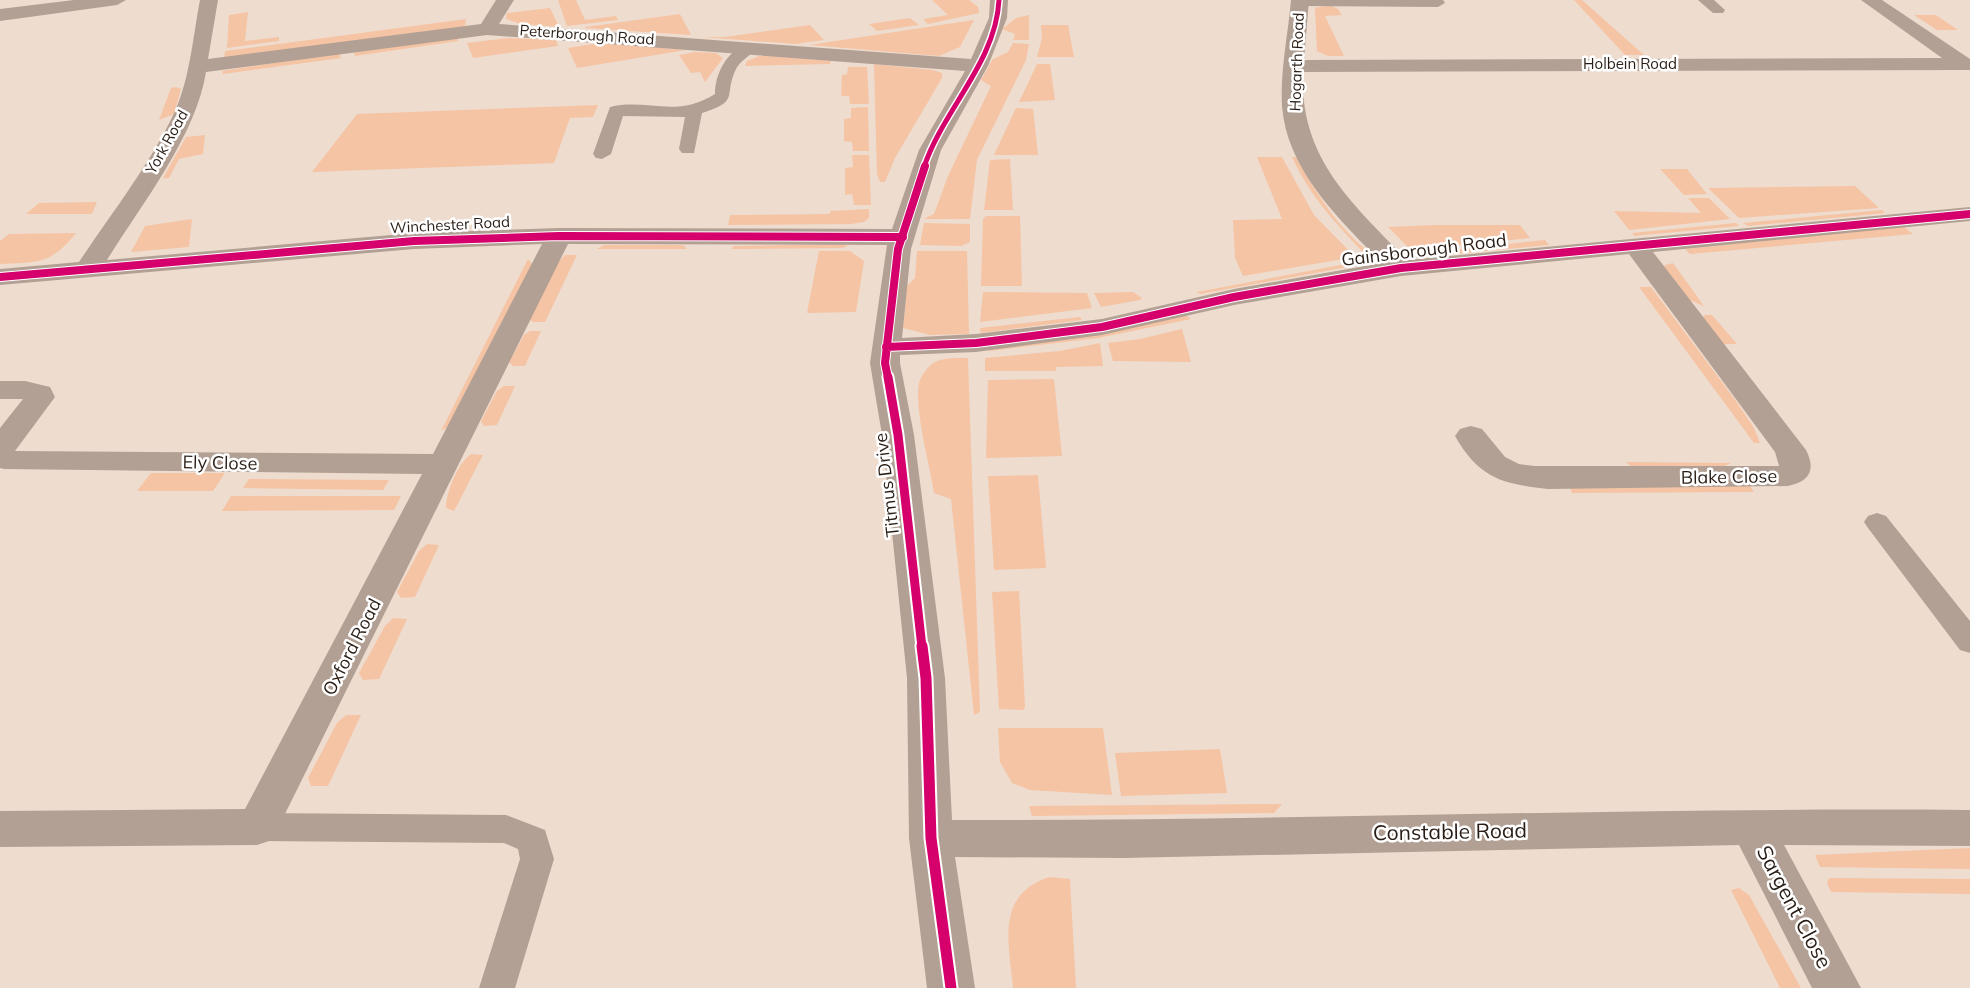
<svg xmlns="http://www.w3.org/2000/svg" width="1970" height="988" viewBox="0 0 1970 988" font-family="Mulish,sans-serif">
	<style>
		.green { fill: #f5c4a4 }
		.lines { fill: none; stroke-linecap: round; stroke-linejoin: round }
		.lane { fill: #b2a094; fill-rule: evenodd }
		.street { fill: #b2a094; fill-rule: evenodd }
		.cycleway-far3-casing { stroke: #fff; stroke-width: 8 }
		.cycleway-far2-casing { stroke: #fff; stroke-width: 10 }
		.cycleway-far1-casing { stroke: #fff; stroke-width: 13 }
		.cycleway-casing { stroke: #fff; stroke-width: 15 }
		.cycleway-far3 { stroke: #d6006c; stroke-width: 5 }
		.cycleway-far2 { stroke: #d6006c; stroke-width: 8 }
		.cycleway-far1 { stroke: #d6006c; stroke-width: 9 }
		.cycleway { stroke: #d6006c; stroke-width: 11 }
		.labels { text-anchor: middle; stroke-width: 5; stroke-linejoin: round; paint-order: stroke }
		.far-street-label { font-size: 15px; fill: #291d15; stroke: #fff }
		.street-label { font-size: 18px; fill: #291d15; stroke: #fff }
		.near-street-label { font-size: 21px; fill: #291d15; stroke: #fff }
	</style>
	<rect width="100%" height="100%" fill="#eedccf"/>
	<!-- green -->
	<path class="green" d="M558,0H576L585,20L616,16L618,20L567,26Z
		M932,0H969L978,7L979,13L928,24L923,19L948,15Z
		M1574,0H1582L1644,55H1625Z
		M1330,5L1338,9L1342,15L1325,16L1344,56H1328L1317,51L1315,8Z
		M550,8L559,27L521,24L506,19L507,13Z
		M248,12L245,41L279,37V41L227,48L229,15Z
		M680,14L691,35L585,28V27Z
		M1029,15V40H1013L1015,34L1002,29L1016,18Z
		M1914,15H1936L1958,30H1937Z
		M910,18L919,25L877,31L869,24Z
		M466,19L465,26L449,30L224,59L225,51Z
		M974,20L960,47L939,56L809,45Z
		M810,25L824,40L795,44L702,37H725Z
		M1041,25H1068L1074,57H1037L1042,38Z
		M457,37L458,41L355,56L354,51Z
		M508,38L556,40L558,46L473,58L467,43Z
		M599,43L686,50L577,68L568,48Z
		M1013,43L1029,44L1026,60L977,160L970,219H924L934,214L948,176L991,86L981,80L993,59L1008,52Z
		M695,52L716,53L723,58L705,82L700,72L691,73L679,55Z
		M339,53L341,58L223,74L222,71Z
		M759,56H769L831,61L830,64L745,66L747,61Z
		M874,64L933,70L942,73V78L895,158L885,182H880L877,174Z
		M1037,64H1050L1055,100L1019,102Z
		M848,67H867L869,104H850L849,96H841L842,75L847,74Z
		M176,87L181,89L174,114L159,120L171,88Z
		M598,105L593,117L570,118L554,163L312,172L357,114Z
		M868,107L869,151H853L852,142L844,141V119L851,118V108Z
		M1016,108L1033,109L1038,155H994Z
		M205,135L203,154L179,159L169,178H163L186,137Z
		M852,155H869L871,205H854L852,194L845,195V168L853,167Z
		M1257,157H1282L1314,215L1355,257L1243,276L1235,258L1233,220L1282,219Z
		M1292,157H1296C1316,193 1337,227 1370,253L1365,254C1336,224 1310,196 1292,157Z
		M1010,159L1013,210H984L990,160Z
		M1660,169H1687L1707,194L1684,195Z
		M1855,186L1879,208L1739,218L1708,188Z
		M1688,198H1709L1730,219L1629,230L1614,211L1701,213Z
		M97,202L92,214H26L39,203Z
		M869,209V218L864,222L851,224L728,225L730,215L830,214V211Z
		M1882,210L1885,213L1748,226L1743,223Z
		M986,216H1020L1022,286H981L983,219Z
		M192,219L189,247L131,252L145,226Z
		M924,223L970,224V242L961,246L920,245Z
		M1736,223L1739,226L1634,236L1632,233Z
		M1434,225H1520L1530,238L1411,250L1388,227Z
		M1903,226L1913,234L1690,254L1685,249Z
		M76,233C50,265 39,262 0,264V241L9,234Z
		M1545,240L1549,245L1441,255L1427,253Z
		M842,244L848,246L842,248L732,249L733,246Z
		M604,245H683L687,249H597Z
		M819,251H850L864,261L856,312L807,313Z
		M917,251H967L969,334L930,335L903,328L907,286L915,278Z
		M565,255H577L545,322H533L529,319L558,263Z
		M1378,258L1380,261L1200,294L1197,292Z
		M528,259L533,265L448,427L441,431Z
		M1673,263L1704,306L1687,299L1664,268L1665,265Z
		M1639,287H1651L1736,401L1754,428L1760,443H1754Z
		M983,292L1087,293L1092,308L980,322Z
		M1133,292L1142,298L1140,300L1101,307L1094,293Z
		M1185,315L1191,319L1098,338L989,351L988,348Z
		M1705,315H1712L1737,344H1720L1702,318Z
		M1080,317L1082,320L981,333L980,328Z
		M1182,329L1191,362L1113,361L1108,343L1140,339Z
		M530,331H541L525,366H513L509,362L524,335Z
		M1100,343L1103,366L1056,367V371H985V358L1060,351Z
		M968,358L980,712L974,715L951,499L934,493C930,466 914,409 919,383C921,376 926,369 932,364C941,357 956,358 968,358Z
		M1054,379L1062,456L986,458L988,380Z
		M504,386H515L497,425L484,426L481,421L497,391Z
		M471,454L483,455L454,511L446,508C446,492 458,463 471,454Z
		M1626,462L1731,463L1718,469H1634Z
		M151,473H225L213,491H137Z
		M1038,475L1046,568L994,570L988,476Z
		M249,479L389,480L383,490L243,488Z
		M1750,486L1754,492L1572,493L1570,487Z
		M231,496H401L394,510L222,511Z
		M427,544L439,545L415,597L401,598L397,592L419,551Z
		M1019,591L1025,706L1024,710L999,709L992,592Z
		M393,618L407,619L379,679L363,680L359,673L385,626Z
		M346,715H361L328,786H311L308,778L337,723Z
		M998,728H1103L1112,795L1030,790L1012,783L1000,762Z
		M1220,749L1227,793L1121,796L1115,753Z
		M1282,804L1274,813L1032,816L1029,806Z
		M1970,848V869L1820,867L1815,855Z
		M1049,877L1070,879L1076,988H1013C1009,943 995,895 1049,877Z
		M1829,878L1970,879V894L1831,892L1827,883Z
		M1739,888L1749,895L1801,988H1780L1731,890Z"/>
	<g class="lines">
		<!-- lane -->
		<path class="lane" d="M1294,0H1443L1445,3L1438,7L1300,6L1295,5Z
			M1698,0H1714L1725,10L1723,13H1713Z
			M748,44L756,49C750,56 741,60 736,69C723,96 741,101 702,113L694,153H682L679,149L685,117L623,116L611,154L602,159L596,158L593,154L610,107C647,98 676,119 715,94C715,74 727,50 748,44Z
			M1877,513L1886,516L1970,621V653L1960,650L1868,528L1864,522L1868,516Z
			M257,813L506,815L545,830L554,859L515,988H479L520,859L518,849L504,843L257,841L245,837L240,827L245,817Z"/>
		<!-- street -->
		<path class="street" d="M74,0H126L117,5L0,21V9Z
			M200,0H218L208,59L481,24L496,0H514L499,24L971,59L989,18L990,0H1008L1007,18L988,66L941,150L911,249L902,338L976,334L1102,319L1234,289L1382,263C1340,220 1287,171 1282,106C1280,71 1288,35 1291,0H1309L1304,60L1942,58L1861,0H1882L1970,59V70L1303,72C1299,158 1352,203 1407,260L1970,207V221L1653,252L1806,450C1816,470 1810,481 1788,486L1548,489C1502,484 1479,478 1455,436L1460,429L1471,426L1482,429L1505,457L1519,464L1535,466H1779L1775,452L1629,254L1401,276L1234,305L1102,335L976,352L900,355V363L914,435L945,678L952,820C1291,821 1630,807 1970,810V846L1784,845L1861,988H1812L1739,845L1123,858L955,857L975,988H927L909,838L907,678L882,435L870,363L887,245L568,244L272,840L257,845L0,847V811L245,809L422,474L4,469L0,468V428L23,399H0V381H25L50,387L55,397L15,451L433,454L542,244L414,249L0,285V269L79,262C109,217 153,160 175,111C190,78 193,36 200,0ZM487,35L965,71L919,150L892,229L559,228L414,233L107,260C141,205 196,136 206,72Z"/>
		<!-- cycleway-far3 casing -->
		<g class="cycleway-far3-casing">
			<path id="cycleway-far3" d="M924,167C943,110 996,62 999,0"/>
		</g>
		<!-- cycleway-far2 casing -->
		<g class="cycleway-far2-casing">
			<path id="cycleway-far2" d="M0,277L414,241L559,236L903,237
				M886,347L976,343L1102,327L1234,297L1401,268L1970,214
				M888,378L885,363L898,249L925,166"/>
		</g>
		<!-- cycleway-far1 casing -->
		<g class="cycleway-far1-casing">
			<path id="cycleway-far1" d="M888,377L898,435L922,647"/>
		</g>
		<!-- cycleway casing -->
		<g class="cycleway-casing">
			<path id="cycleway" d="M922,646L926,678L931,838L951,988"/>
		</g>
		<!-- cycleway-far3 -->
		<use href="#cycleway-far3" class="cycleway-far3"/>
		<!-- cycleway-far2 -->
		<use href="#cycleway-far2" class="cycleway-far2"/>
		<!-- cycleway-far1 -->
		<use href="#cycleway-far1" class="cycleway-far1"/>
		<!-- cycleway -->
		<use href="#cycleway" class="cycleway"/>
	</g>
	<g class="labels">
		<!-- far-street labels -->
		<g class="far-street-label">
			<text transform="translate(587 35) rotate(4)" y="5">Peterborough Road</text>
			<text transform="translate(1297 62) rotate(-88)" y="5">Hogarth Road</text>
			<text x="1630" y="69">Holbein Road</text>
			<text transform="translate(167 142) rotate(-61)" y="5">York Road</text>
			<text transform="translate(450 225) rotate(-3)" y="5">Winchester Road</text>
		</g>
		<!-- street labels -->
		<g class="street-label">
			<text transform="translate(1424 250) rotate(-7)" y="6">Gainsborough Road</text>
			<text transform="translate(220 463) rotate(1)" y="6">Ely Close</text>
			<text transform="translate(1729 477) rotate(-1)" y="6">Blake Close</text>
			<text transform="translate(887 485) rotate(-97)" y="6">Titmus Drive</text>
			<text transform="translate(352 647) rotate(-63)" y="6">Oxford Road</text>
		</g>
		<!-- near-street labels -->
		<g class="near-street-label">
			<text transform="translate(1450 832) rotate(-1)" y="7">Constable Road</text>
			<text transform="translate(1794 907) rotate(62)" y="7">Sargent Close</text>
		</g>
	</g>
</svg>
